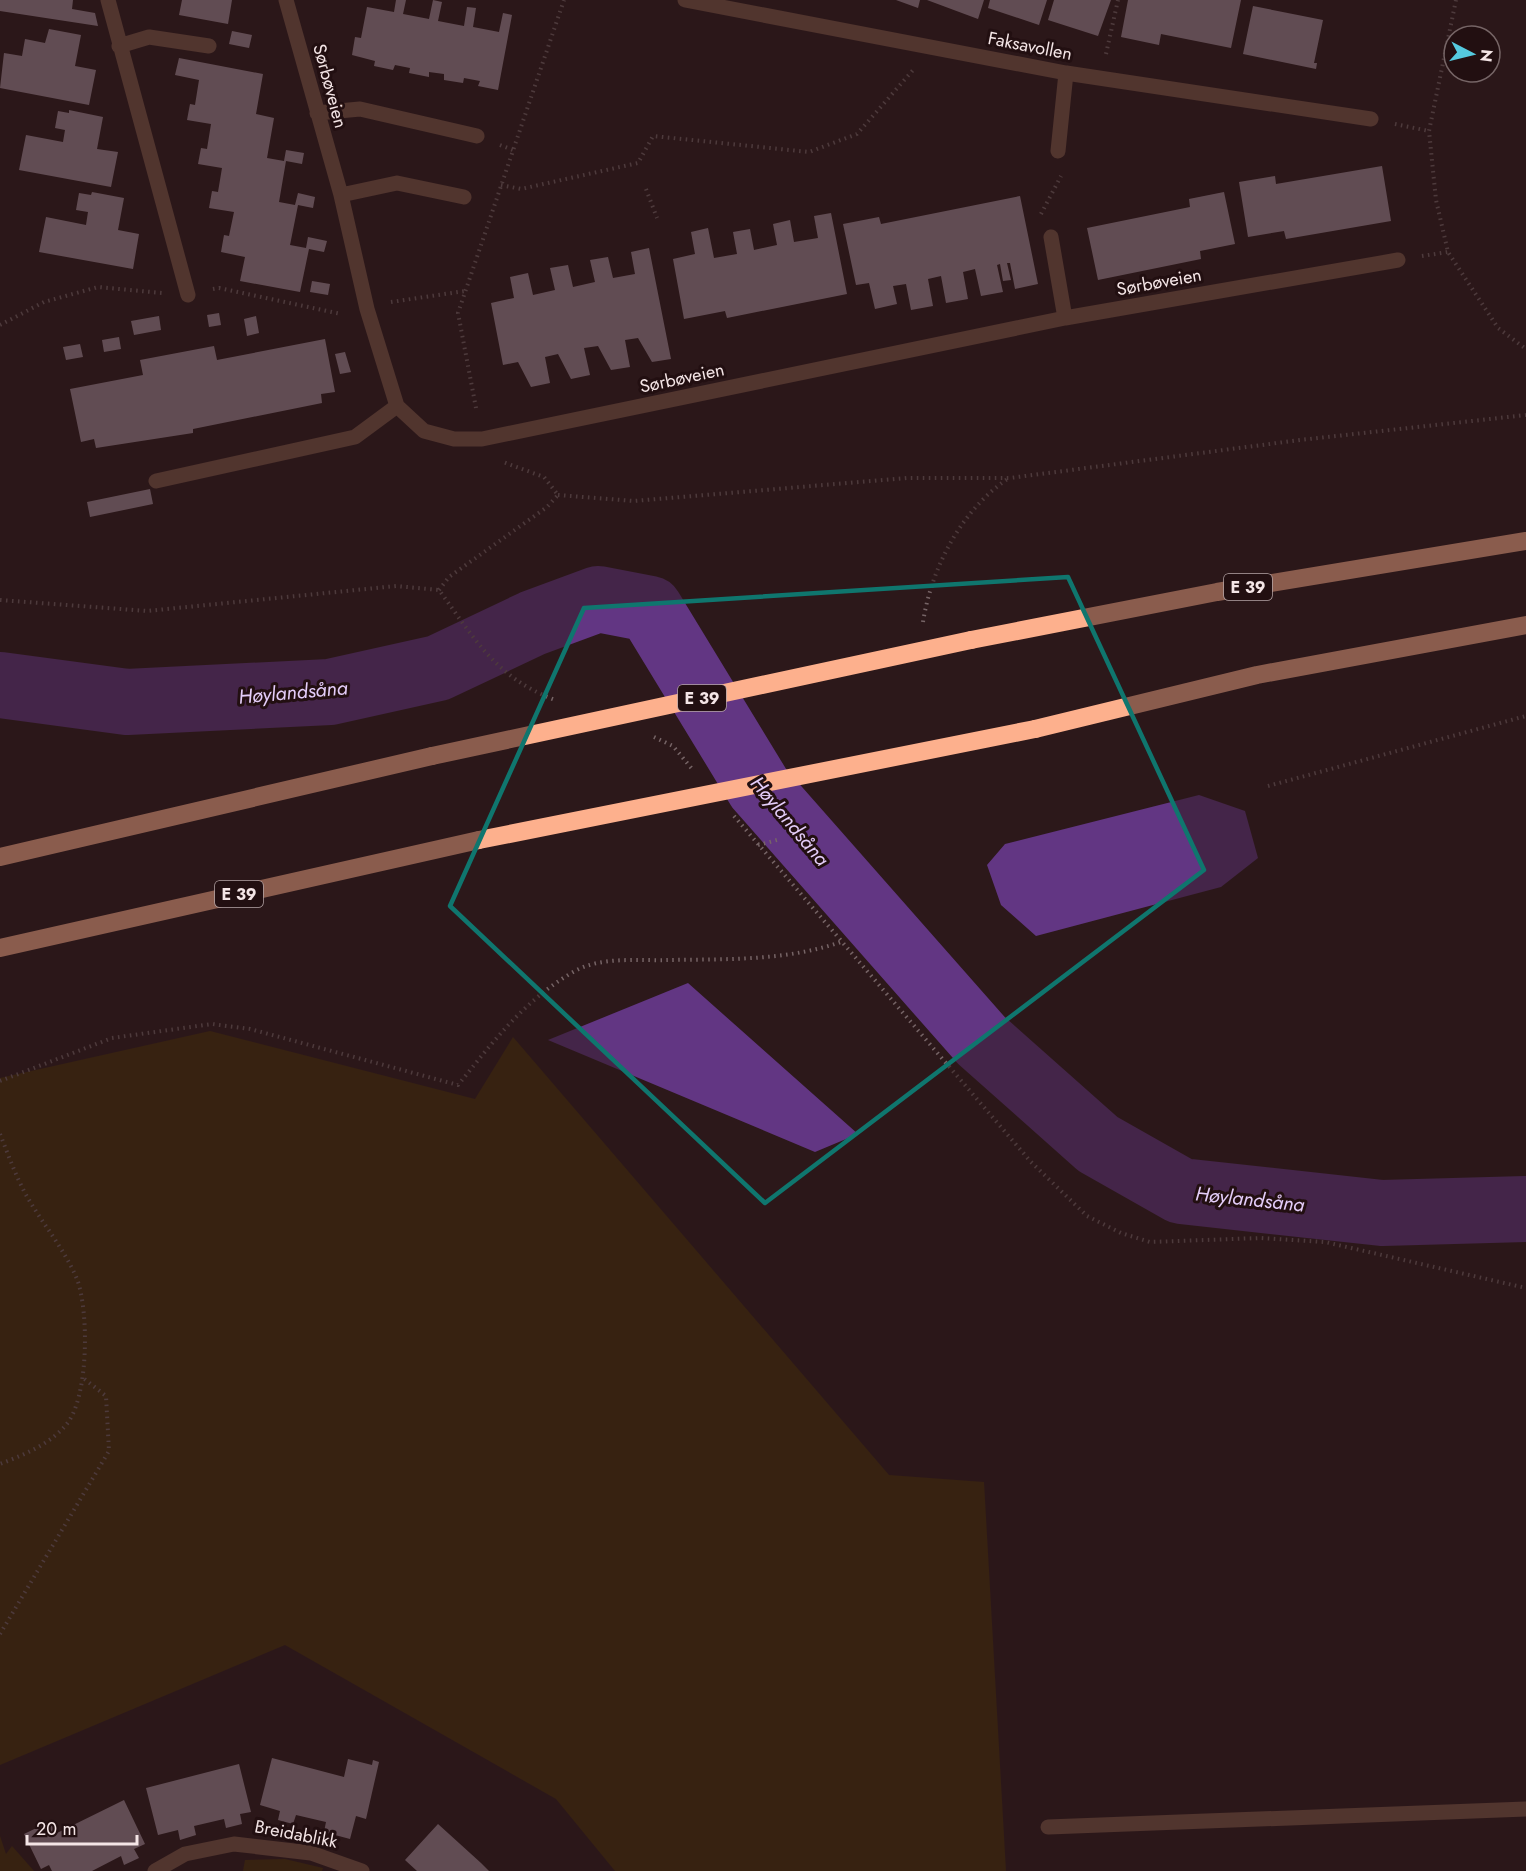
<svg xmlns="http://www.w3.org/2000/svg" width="1526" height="1871" viewBox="0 0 1526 1871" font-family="Jost,sans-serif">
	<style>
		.green { fill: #452f08 }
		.water { fill: #623683 }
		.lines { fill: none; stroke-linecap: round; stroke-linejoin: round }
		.river { stroke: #623683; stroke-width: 66 }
		.building { fill: #a38d9a }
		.path { stroke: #766466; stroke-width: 4; stroke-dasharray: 1.5 4.5; stroke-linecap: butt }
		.minor { stroke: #7f5948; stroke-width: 15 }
		.highway { stroke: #fdb08d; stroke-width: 18 }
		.highway-bridge { stroke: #fdb08d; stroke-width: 18 }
		.marked { fill: none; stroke: #0f766e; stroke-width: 4.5; stroke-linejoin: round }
		.labels { text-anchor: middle; stroke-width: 6; stroke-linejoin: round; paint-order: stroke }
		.shield { fill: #220f11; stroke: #b5a5a6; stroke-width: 1.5 }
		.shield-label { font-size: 16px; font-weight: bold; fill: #f4e5e6 }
		.street-label { font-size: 18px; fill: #f4e5e6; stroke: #220f11 }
		.water-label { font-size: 20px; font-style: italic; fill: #e4cdf9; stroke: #220f11 }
	</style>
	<rect width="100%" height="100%" fill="#2c181a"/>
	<!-- green -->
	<path class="green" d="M210,1031L475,1099L513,1037L889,1475L984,1482L1006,1871H615L556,1799L285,1645L0,1765V1078Z
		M0,1836L6,1854L12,1846L34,1871H0Z
		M285,1859L323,1868L322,1871H243L245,1860Z"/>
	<!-- water -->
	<path class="water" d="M1199,795L1245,811L1258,858L1221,887L1036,936L1001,905L987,865L1005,844Z
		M688,983L858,1134L815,1152L548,1040Z"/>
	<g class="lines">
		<!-- river -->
		<path class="river" d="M0,685L127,702L330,692L438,668L533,623L598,599L650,609L759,788L981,1040L1098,1144L1181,1191L1382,1213L1526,1209"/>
	</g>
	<!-- building -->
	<path class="building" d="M0,0H73L72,9L95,13L98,26L0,11Z
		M182,0H232L228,24L179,15Z
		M396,0H406L403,14L429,19L433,0L442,2L438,21L464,26L467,7L476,8L473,27L499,32L503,13L512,15L498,90L478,86L480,81L464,78L463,83L444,80V74L429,72V77L409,73L410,68L395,65L393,70L374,66L375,61L352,55L355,37L361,38L367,7L394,12Z
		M896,0H920L918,8Z
		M927,0H984L978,19Z
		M990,0H1047L1039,25L988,8Z
		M1054,0H1111L1098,36L1048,20Z
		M1128,0H1241L1231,48L1161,34L1159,45L1121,37Z
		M1253,6L1323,20L1314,63H1317L1316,69L1243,54Z
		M49,29L81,35L75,66L96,70L89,105L0,88L4,53L22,56L25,39L45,43Z
		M232,31L252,35L249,48L229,44Z
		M179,58L263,74L256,114L274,118L267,158L284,161L286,150L304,153L302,164L286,161L279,202L295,205L298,193L315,197L313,208L298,205L290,245L306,248L308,237L327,241L324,252L309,249L300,292L240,281L245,257L221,252L224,235L229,236L234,212L209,208L212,191L218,192L222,168L198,164L201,148L207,149L211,124L187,120L190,104L195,105L199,80L175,75Z
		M69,110L103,117L97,149L118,152L111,187L19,170L26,135L63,142L65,130L55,128L58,111L69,113Z
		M1382,166L1391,221L1286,239L1284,231L1248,237L1239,182L1275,176L1276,184Z
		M92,192L124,198L118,230L139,234L133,269L39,252L46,217L86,225L88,212L76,210L79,193L91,195Z
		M1224,192L1235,244L1200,251L1201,259L1098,280L1087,228L1190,207L1189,199Z
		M1020,196L1038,284L1015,289L1010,263H1007L1011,280L1003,281L1000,264L997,265L1003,292L981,296L975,269L963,272L968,299L946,303L941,276L928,279L933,306L911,310L906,284L893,286L897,304L875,309L869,283L856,285L843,224L879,217L881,224Z
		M831,213L847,294L727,318L725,311L684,319L673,259L695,254L691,232L708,228L714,258L737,254L733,232L750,229L754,250L777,245L773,224L790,220L794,242L818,238L814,216Z
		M649,248L671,359L652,362L638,338L625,340L630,367L611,370L598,346L584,348L590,375L571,379L558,354L545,357L550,383L531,387L518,362L503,365L491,303L514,298L510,277L528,273L533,295L555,290L550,268L568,265L573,287L595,282L590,260L608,257L613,278L635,274L631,252Z
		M312,281L330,284L328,295L310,292Z
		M219,313L221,325L209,327L207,315Z
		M159,316L161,330L134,335L131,321Z
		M256,316L259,333L247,336L244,319Z
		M119,337L121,349L104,352L102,340Z
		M325,339L335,392L321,394L322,403L193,429V433L96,448L94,439L81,442L70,389L143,375L140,360L214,346L217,360Z
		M80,344L83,357L66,360L63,347Z
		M345,352L351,372L340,374L335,354Z
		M150,489L153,504L90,517L87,502Z
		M272,1758L344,1777L348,1759L372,1765L373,1760L379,1762L366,1819L356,1816L350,1839L324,1832L326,1822L296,1815L293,1824L278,1820L280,1811L260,1805Z
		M239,1764L251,1812L240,1814L242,1824L226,1828L224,1819L194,1826L196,1835L180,1840L178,1830L158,1835L146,1788Z
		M124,1800L145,1844L134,1849L139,1858L124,1865L121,1856L92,1871H52L49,1865L41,1869L24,1834L51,1821L57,1833Z
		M438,1824L481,1863L489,1871H417L405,1860Z"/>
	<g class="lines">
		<!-- path -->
		<path class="path" d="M1456,0L1429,131L1436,200L1448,252L1498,328L1526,349
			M1106,54L1118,0
			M1395,124L1429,131
			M500,145L513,150
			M501,185L521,189L638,163L653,136L809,152L857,134L914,69
			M646,189L657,218
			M1041,214L1061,176
			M1422,256L1448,252
			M213,289L219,288L341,314
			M391,302L465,291
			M0,325L44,302L98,287L162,293
			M476,408L458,313L564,0
			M558,495L634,501L907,478H1010L1300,440L1526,415
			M439,590L449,577L547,507L558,495L544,477L503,462
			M0,600L147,611L396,586L439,590C475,639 495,677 555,700
			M923,622C932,566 962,509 1009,478
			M654,737L673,746L693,770
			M1268,786L1526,716
			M734,816L1031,1162L1087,1216L1121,1233L1150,1242L1261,1238L1325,1242L1526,1288
			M758,845L777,840
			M0,1081L112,1038L212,1024L250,1029L458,1085C493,1042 525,999 575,971C602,956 640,961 669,960C727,959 786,961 841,942
			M0,1134C8,1154 15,1174 25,1193C41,1222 64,1248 77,1279C89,1311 89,1398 66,1425C49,1445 23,1455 0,1464
			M0,1634L109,1451L106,1396L82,1377"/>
		<!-- minor -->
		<path class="minor" d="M108,0L188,295
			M286,0L341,195L367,309L397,406L424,431L454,439H482L1065,318L1398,260
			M685,0L1066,73L1371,119
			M119,46L149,37L209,46
			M317,113L360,109L477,136
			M1058,151L1066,73
			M341,195L397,183L464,197
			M1051,237L1065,318
			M156,481L355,437L397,406
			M1048,1827L1526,1809
			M155,1871L185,1854L234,1844L311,1853L362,1871"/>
		<!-- highway -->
		<path class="highway" d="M971,640L1217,592L1526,541
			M1035,729L1257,675L1526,625
			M0,857L432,756
			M0,948L479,840"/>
		<!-- highway-bridge -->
		<path class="highway-bridge" d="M432,756L971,640
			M479,840L1035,729"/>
	</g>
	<!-- marked area -->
	<path d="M0 0H1526V1871H0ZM1068,577L1204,870L765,1203L450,906L584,608Z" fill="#2c181a" fill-opacity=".55" fill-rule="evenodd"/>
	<path class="marked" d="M1068,577L1204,870L765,1203L450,906L584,608Z"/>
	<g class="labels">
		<!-- shield labels -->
		<g class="shield">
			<rect x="1224" y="574" width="48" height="26" rx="4.5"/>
			<rect x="678" y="685" width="48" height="26" rx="4.5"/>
			<rect x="215" y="881" width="48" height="26" rx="4.5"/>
		</g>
		<g class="shield-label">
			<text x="1248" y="593">E 39</text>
			<text x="702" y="704">E 39</text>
			<text x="239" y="900">E 39</text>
		</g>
		<!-- street labels -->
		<g class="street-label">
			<text transform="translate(1030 46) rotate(11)" y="6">Faksavollen</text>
			<text transform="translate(330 86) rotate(75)" y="6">Sørbøveien</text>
			<text transform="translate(1159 282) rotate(-10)" y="6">Sørbøveien</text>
			<text transform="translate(682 378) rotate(-12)" y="6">Sørbøveien</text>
			<text transform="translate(296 1834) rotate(11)" y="6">Breidablikk</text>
		</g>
		<!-- water labels -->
		<g class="water-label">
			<text transform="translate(293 692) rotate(-5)" y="7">Høylandsåna</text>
			<text transform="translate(790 821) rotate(50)" y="7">Høylandsåna</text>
			<text transform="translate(1250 1199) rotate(6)" y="7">Høylandsåna</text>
		</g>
	</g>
	<!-- north arrow -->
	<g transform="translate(1472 54) rotate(97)"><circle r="28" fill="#220f11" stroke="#766566" stroke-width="1.5"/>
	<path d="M0-4.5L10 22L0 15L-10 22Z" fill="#55cadf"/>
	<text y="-9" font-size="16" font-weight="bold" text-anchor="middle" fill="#f4e5e6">N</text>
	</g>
	<!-- scale -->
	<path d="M27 1835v9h110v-9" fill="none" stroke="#f4e5e6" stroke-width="3"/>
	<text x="36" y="1835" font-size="18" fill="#f4e5e6" stroke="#220f11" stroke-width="4.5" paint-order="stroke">20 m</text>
</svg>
